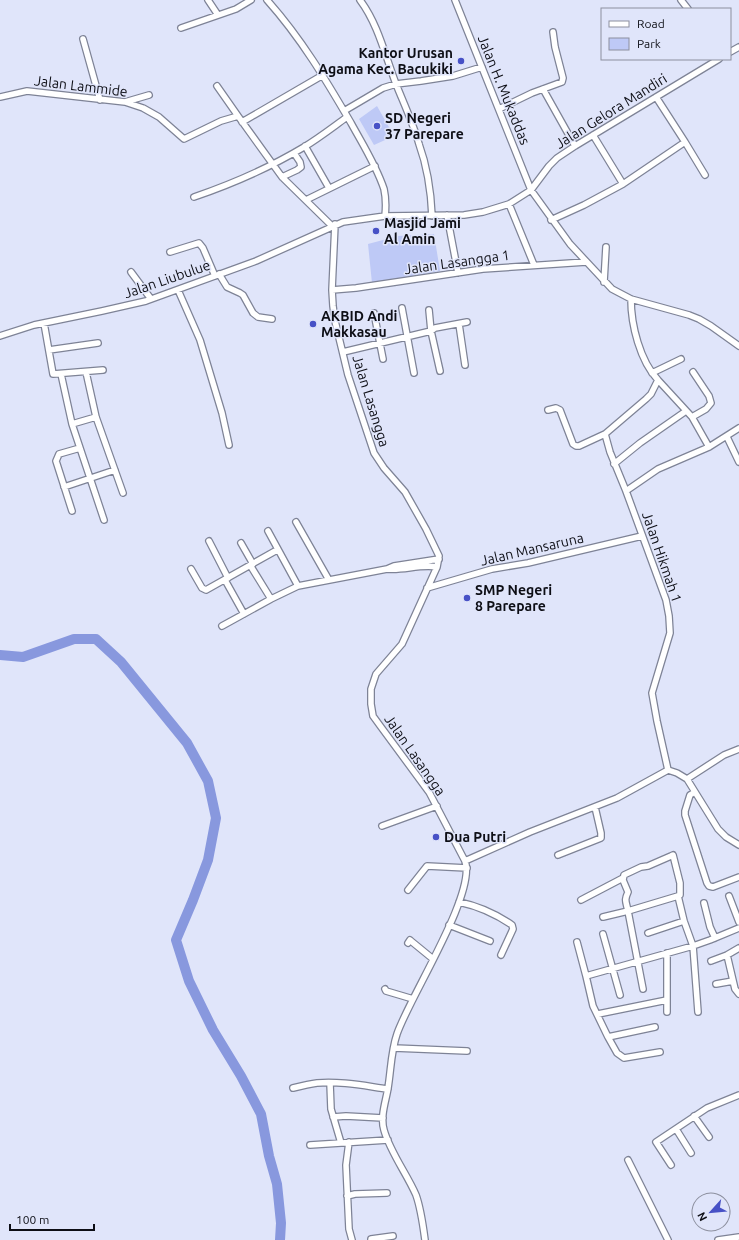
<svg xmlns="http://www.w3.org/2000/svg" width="739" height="1240" viewBox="0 0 739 1240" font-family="Ubuntu,sans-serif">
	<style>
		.green { fill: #bec9f6 }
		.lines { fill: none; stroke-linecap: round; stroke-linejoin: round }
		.river { stroke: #8898de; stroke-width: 10 }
		.minor-casing { stroke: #7e8396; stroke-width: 8 }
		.minor { stroke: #fff; stroke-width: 5.5 }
		.poi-dot { fill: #4751c6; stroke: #e0e5fa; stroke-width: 1.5 }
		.labels { text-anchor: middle; stroke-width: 3; stroke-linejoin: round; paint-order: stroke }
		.poi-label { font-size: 14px; font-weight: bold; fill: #0d0e15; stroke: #e0e5fa; text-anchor: start }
		.street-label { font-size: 14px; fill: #0d0e15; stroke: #e0e5fa }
	</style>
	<rect width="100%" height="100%" fill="#e0e5fa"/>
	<!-- green -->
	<path class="green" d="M377,106L394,136L374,145L359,119Z
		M434,234L440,271L372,283L368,244L398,236Z"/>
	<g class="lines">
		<!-- river -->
		<path class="river" d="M0,655L23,657L74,639H96L121,662L187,743L208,781L216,818L208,860L193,900L176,940L189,981L213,1030L241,1076L261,1114L269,1156L277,1184L281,1223L280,1240"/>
		<!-- minor casing -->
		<g class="minor-casing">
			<path id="minor" d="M208,0L218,15
				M267,0C301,38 326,80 351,123C363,145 376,165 384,189C386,198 386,207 385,216
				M360,0C378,24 385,55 396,84C404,104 413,123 419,144C427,166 431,192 432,216
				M455,0L531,190L570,244L612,289L631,299L689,315L699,319L711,326L739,346
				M681,0L688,9
				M181,28L236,9L251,0
				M83,39L100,100
				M730,52L739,47
				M217,86L238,116
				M543,89L575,146
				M0,97L27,91L125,102L143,108L159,117L184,139L221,121L238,116L282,177L332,226
				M125,102L149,95
				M499,109L532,93L562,82L563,78L555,47L553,32
				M344,111L383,88L396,84L421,81L453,76L482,67
				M242,122L323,75
				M593,135L623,184
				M685,142L705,175
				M305,146L329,188
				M282,177L297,170L301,167L300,162L294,153
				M194,197C232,184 269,168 304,147C319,138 333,127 347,117
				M306,200L375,166
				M509,204L534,265
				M447,215L458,273
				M551,220L584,205L623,184L685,142L656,97
				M335,224L332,290L333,306L335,321L348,375L374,453L384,468L405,492L426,529L439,556L437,567L402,644L376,674L371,689V704L373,716L381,727L429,792L465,861C477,893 409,998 397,1034C391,1051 391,1070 388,1088C386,1101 380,1116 384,1130C390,1152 407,1174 416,1195C421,1209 423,1225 425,1240
				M170,252L199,243L203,248L215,276
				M131,272L151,299
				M219,274L227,287L240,293L243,295L253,313L258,317L272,319
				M604,282L606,247
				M178,290L200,340L222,413L229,445
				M332,290L356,288L483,269L586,262
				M631,299C631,325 640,361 658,380L651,394L646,399L605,434L610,452L626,491L666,600L669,616L670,633L652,693L657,721L668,770L677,773L687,779L718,829L726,837L739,845
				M402,308L414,373
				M429,310L431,331L440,371
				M374,313L383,359
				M44,323L53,374L103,370
				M459,324L465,365
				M0,336L34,325L102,311L146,301L256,261L343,222L385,216L464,215L483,212L509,204L531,190L549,166L557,158L575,146L719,59
				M49,350L98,343
				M343,352L431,331L435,328L467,322
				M86,372L96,417L123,493
				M652,373L681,359
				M61,374L72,424L104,520
				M658,380L692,417L709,447
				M548,410L556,408L560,410L573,444L576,446H579L605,434
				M692,417L706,409L711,403L709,396L693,372
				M72,424L96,417
				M727,437L739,462
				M614,464L640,443L686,411
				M64,487L115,470
				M626,491L658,469L709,447L739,428
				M72,511L56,461L59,454L80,448
				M296,522L329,580
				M268,531L298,586L387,569C403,571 420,564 437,567
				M209,541L228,578
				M241,543L253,564
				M250,565L271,599L298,586
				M191,569L202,588L206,590L277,550
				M387,569L394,566L439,559
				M225,580L244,614
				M427,588L492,569L528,563L642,536
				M222,626L271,599
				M687,779L724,755L739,749
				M695,792L690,795L685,811V815L707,883L709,886L713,887L739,877
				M382,826L437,806
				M558,855L601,838V833L595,807
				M465,861L530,832L617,798L668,770
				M408,890L427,866L467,868
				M729,896L739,922
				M581,900L623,878
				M459,902C478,906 496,914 512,925L513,929L501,955
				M704,903L710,927L715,938
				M603,917L628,911C626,901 624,901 628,892L623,880L624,875L641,867L648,866L671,856L673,855L680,883V895L678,896L684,921L693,946L698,1012
				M449,925L490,941
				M648,933L684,921
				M603,934L620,995
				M577,942L586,976
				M408,943L410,940L411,941L433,959
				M667,953V1012
				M727,955L735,989L739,994
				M711,961L727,955L739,948
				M716,984L733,981
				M385,989L386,991L413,999
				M643,989L628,911L678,896
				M598,1014L667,1000
				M655,1027L608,1037L593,1006L586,976L693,946L710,940L739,928
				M608,1037L617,1053L624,1058L660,1052
				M394,1048L467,1051
				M330,1083L331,1109L341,1143
				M293,1088C301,1086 309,1084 317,1083C341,1081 365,1086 388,1089
				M694,1116L709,1137
				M333,1117L346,1116L383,1118
				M676,1129L691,1153
				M349,1142L346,1165L349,1229L352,1240
				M310,1145L388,1140
				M628,1160L668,1240
				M671,1165L656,1142L707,1108L739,1095
				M347,1196L355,1194L387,1193
				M371,1240V1239L393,1236
				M718,1240L739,1237"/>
		</g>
		<!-- minor -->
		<use href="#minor" class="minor"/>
	</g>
	<!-- markers -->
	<g class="poi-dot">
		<circle cx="461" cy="61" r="4"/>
		<circle cx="377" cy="126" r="4"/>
		<circle cx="376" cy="231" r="4"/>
		<circle cx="313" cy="324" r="4"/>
		<circle cx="467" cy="598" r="4"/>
		<circle cx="436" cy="837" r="4"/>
	</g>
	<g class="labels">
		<!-- poi labels -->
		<g class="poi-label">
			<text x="453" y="58" text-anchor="end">Kantor Urusan<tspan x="453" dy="16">Agama Kec. Bacukiki</tspan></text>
			<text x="385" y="123">SD Negeri<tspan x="385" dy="16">37 Parepare</tspan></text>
			<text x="384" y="228">Masjid Jami<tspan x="384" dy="16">Al Amin</tspan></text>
			<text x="321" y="321">AKBID Andi<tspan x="321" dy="16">Makkasau</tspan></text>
			<text x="475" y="595">SMP Negeri<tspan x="475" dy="16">8 Parepare</tspan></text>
			<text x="444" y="842">Dua Putri</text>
		</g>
		<!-- street labels -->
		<g class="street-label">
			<text transform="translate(81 86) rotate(7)" y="5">Jalan Lammide</text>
			<text transform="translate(504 90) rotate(68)" y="5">Jalan H. Mukaddas</text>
			<text transform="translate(611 111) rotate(-32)" y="5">Jalan Gelora Mandiri</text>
			<text transform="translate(457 262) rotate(-8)" y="5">Jalan Lasangga 1</text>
			<text transform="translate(167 279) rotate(-19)" y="5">Jalan Liubulue</text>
			<text transform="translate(371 401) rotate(73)" y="5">Jalan Lasangga</text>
			<text transform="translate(532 549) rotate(-13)" y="5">Jalan Mansaruna</text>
			<text transform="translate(662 557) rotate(71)" y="5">Jalan Hikmah 1</text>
			<text transform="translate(415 755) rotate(55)" y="5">Jalan Lasangga</text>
		</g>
	</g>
	<!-- legend -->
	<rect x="601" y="8" width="130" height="52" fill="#e0e5fa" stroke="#8c8f9e"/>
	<rect x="609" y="21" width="20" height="6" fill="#ffffff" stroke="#8c8f9e"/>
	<text x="637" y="28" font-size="12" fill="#0d0e15">Road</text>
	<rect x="609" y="38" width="20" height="12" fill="#bec9f6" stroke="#8c8f9e"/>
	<text x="637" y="48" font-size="12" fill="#0d0e15">Park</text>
	<!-- north arrow -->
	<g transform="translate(711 1212) rotate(243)"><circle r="19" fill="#e0e5fa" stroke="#8c8f9e"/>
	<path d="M0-3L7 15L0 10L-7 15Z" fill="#4751c6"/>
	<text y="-6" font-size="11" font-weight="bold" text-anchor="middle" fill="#0d0e15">N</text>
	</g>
	<!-- scale -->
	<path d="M10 1224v6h84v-6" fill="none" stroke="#0d0e15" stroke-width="2"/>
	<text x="16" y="1224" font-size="12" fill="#0d0e15" stroke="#e0e5fa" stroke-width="3" paint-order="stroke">100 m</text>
</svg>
